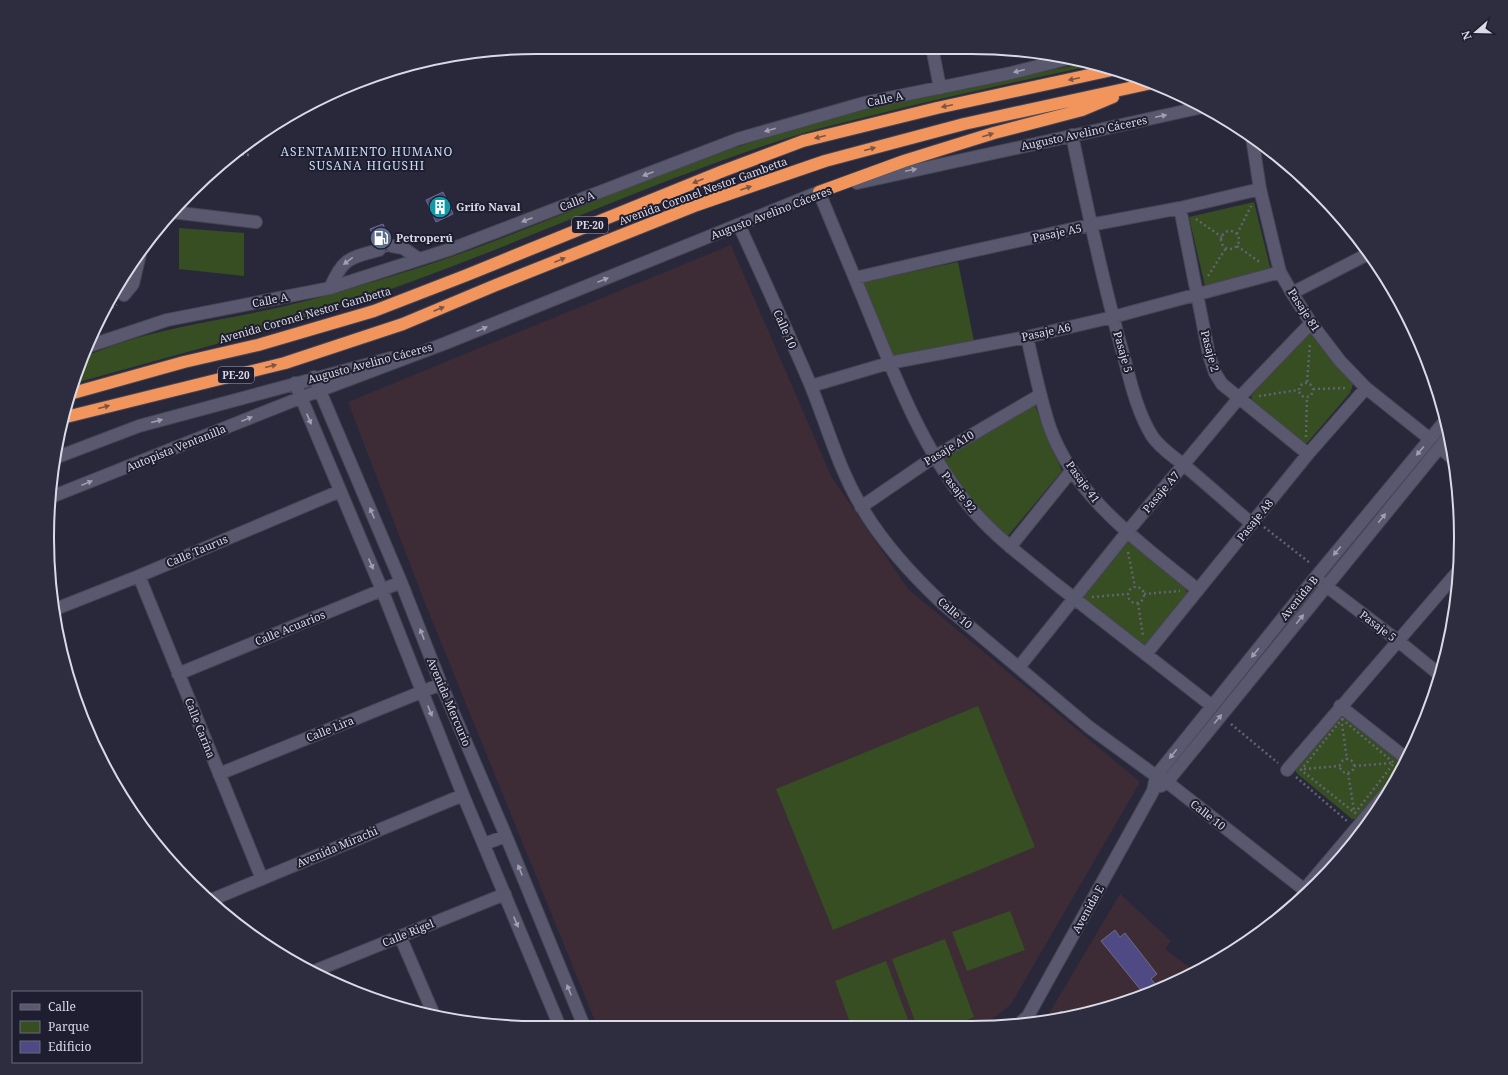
<svg xmlns="http://www.w3.org/2000/svg" width="1508" height="1075" viewBox="0 0 1508 1075" font-family="'Noto Serif',serif">
	<style>
		.education { fill: #3d2c36 }
		.green { fill: #364e21 }
		.building { fill: #4f4a83; stroke: #6c6c82 }
		.lines { fill: none; stroke-linecap: round; stroke-linejoin: round }
		.minor-casing { stroke: #464554; stroke-width: 14 }
		.highway-casing { stroke: #464554; stroke-width: 14 }
		.path { stroke: #646374; stroke-width: 2.5; stroke-dasharray: 2 3; stroke-linecap: butt }
		.minor { stroke: #59586e; stroke-width: 12 }
		.highway { stroke: #f1955d; stroke-width: 12 }
		.oneway { fill: #a0a0b1 }
		.oneway2 { fill: #7d5444 }
		.labels { text-anchor: middle; stroke-width: 4; stroke-linejoin: round; paint-order: stroke }
		.shield { fill: #1f1e30; stroke: #a2a2b0; stroke-width: 1 }
		.shield-label { font-size: 10px; font-weight: bold; fill: #dadae7 }
		.street-label { font-size: 11px; fill: #dadae7; stroke: #1f1e30 }
		.poi-label { font-size: 11px; font-weight: bold; fill: #dadae7; stroke: #1f1e30; text-anchor: start }
		.neighbourhood-label { font-size: 12px; letter-spacing: 1px; fill: #c8ddf5; stroke: #1f1e30 }
		.rim { fill: none; stroke: #dadae7; stroke-width: 2 }
	</style>
	<rect width="100%" height="100%" fill="#29283b"/>
	<!-- education -->
	<path class="education" d="M731,245L831,476L908,589L1140,782L1011,1004L1004,1010L986,1024L597,1026L425,603L348,402Z
		M1120,894L1171,941L1165,949L1196,972L1187,978L1098,1011L1044,1022Z"/>
	<!-- green -->
	<path class="green" d="M1087,63L1095,65C1020,81 945,97 870,116C849,121 828,126 807,132C670,174 540,235 405,284C297,324 186,352 75,383L82,357C97,352 112,345 127,341C177,325 230,319 281,307C328,296 373,282 418,268C537,230 649,173 768,137C872,104 980,84 1087,63Z
		M1254,202L1271,271L1205,286L1189,217Z
		M179,228L244,233V276L179,269Z
		M958,262L974,341L890,357L860,283Z
		M1312,333L1353,384L1350,393L1307,443H1302L1253,402L1251,396L1306,334Z
		M1034,403L1062,471L1007,537L972,505L940,460Z
		M1129,539L1186,586L1187,595L1147,644H1139L1083,597Z
		M978,706L1035,847L833,930L776,789Z
		M1345,712L1398,757L1401,765L1359,819H1352L1300,776L1296,772V767Z
		M1010,911L1025,950L967,971L952,932Z
		M945,939L974,1017L957,1024H916L892,959Z
		M886,961L910,1025H851L835,981Z"/>
	<!-- building -->
	<path class="building" d="M443,192L453,214L436,222L426,200Z
		M383,224L393,249L381,254L370,229Z
		M1115,930L1120,937L1125,933L1157,974L1151,979L1157,986L1152,991L1144,994L1101,941Z
		M1109,1002L1112,1006L1098,1011H1097Z
		M1061,1011L1066,1017L1049,1021Z"/>
	<g class="lines">
		<!-- minor casing -->
		<g class="minor-casing">
			<path id="minor" d="M932,47L940,88
				M1072,135C1087,208 1102,279 1122,350C1130,379 1136,410 1152,436C1161,449 1173,456 1185,466C1208,485 1230,505 1252,524
				M1252,137L1260,189L1280,272L1292,293L1311,323L1340,361L1366,388L1430,439
				M857,183L1203,107
				M819,192C837,236 856,280 874,325C899,387 924,449 966,502C990,533 1022,556 1052,581C1105,623 1159,664 1212,706
				M1180,208L1209,355L1215,373L1222,384L1308,454
				M172,212L256,222
				M739,225C763,278 788,332 811,386C827,426 839,469 861,506C882,542 913,576 943,604L1089,727L1156,776L1167,782L1307,892
				M392,246L403,248L419,259
				M855,278L963,253L1090,225L1180,208L1260,189
				M330,288C343,258 349,258 379,250
				M1292,293L1368,254
				M124,295L133,284L140,254
				M1027,337C1034,367 1040,398 1050,428C1076,499 1142,544 1198,590
				M86,347L167,320L330,288L451,249L738,139L864,103L1011,73L1071,58
				M314,377L401,582L441,684L506,836L584,1026
				M295,383L382,590L463,795L560,1027
				M811,386L889,363L1027,337L1113,317L1280,272
				M1440,447L1453,459
				M55,458L139,426L391,358
				M51,497L300,398L446,343L819,192L829,189
				M861,507L934,457L1040,395
				M1010,547L1072,470
				M139,576L262,879
				M1321,582L1397,640L1440,675
				M53,610L139,576L340,491
				M1146,654L1308,454L1366,388
				M1019,667L1128,531L1239,398L1311,323
				M178,674L401,582
				M1340,706L1407,759
				M1287,770L1460,569
				M219,774L441,684
				M1161,786L1167,782L1448,437
				M484,844L506,836
				M1304,890L1387,792
				M211,900L463,795
				M400,936L434,1015
				M312,972L505,894
				M1019,1024L1028,1016L1153,791L1156,776L1315,578L1445,421"/>
		</g>
		<!-- highway casing -->
		<g class="highway-casing">
			<path id="highway" d="M819,192L904,161L994,133L1082,110L1113,97
				M73,393L184,362L258,345L374,311L467,275L723,171L803,141L937,108L1112,70
				M66,417L285,363L403,324L496,285L697,205L825,161L964,124L1152,83"/>
		</g>
		<!-- path -->
		<path class="path" d="M237,154L249,155
			M1196,219L1222,237
			M1221 240a9 9 0 1 1 18 0a9 9 0 1 1-18 0Z
			M1237,234L1251,206
			M1237,246L1261,263
			M1208,276L1226,248
			M103,312L117,305
			M1307,382L1310,343
			M1299 390a7 7 0 1 1 14 0a7 7 0 1 1-14 0Z
			M1313,389L1348,388
			M1259,396L1298,390
			M1306,437L1307,397
			M1264,527L1310,563
			M1128,552L1135,587
			M1128 595a8 8 0 1 1 16 0a8 8 0 1 1-16 0Z
			M1144,594L1180,591
			M1092,597L1128,594
			M1138,603L1143,636
			M1342,719L1394,763L1355,813L1301,770Z
			M1231,724L1278,763
			M1342,724L1347,760
			M1340 766a7 7 0 1 1 14 0a7 7 0 1 1-14 0Z
			M1354,766L1391,763
			M1304,769L1340,766
			M1348,773L1354,810
			M1296,777L1347,821"/>
		<!-- minor -->
		<use href="#minor" class="minor"/>
		<!-- highway -->
		<use href="#highway" class="highway"/>
	</g>
	<!-- one-way arrows -->
	<defs><path id="oneway-solid" d="M-6-.8H1V-3.2L6.5 0L1 3.2V.8H-6Z"/></defs>
	<g class="oneway">
		<use href="#oneway-solid" transform="translate(1019 71) rotate(166)"/>
		<use href="#oneway-solid" transform="translate(1161 116) rotate(-12)"/>
		<use href="#oneway-solid" transform="translate(770 130) rotate(164)"/>
		<use href="#oneway-solid" transform="translate(911 170) rotate(-12)"/>
		<use href="#oneway-solid" transform="translate(648 174) rotate(159)"/>
		<use href="#oneway-solid" transform="translate(527 220) rotate(159)"/>
		<use href="#oneway-solid" transform="translate(348 261) rotate(143)"/>
		<use href="#oneway-solid" transform="translate(603 280) rotate(-22)"/>
		<use href="#oneway-solid" transform="translate(482 329) rotate(-22)"/>
		<use href="#oneway-solid" transform="translate(247 419) rotate(-22)"/>
		<use href="#oneway-solid" transform="translate(309 419) rotate(67)"/>
		<use href="#oneway-solid" transform="translate(157 421) rotate(-15)"/>
		<use href="#oneway-solid" transform="translate(1420 451) rotate(130)"/>
		<use href="#oneway-solid" transform="translate(87 483) rotate(-22)"/>
		<use href="#oneway-solid" transform="translate(372 513) rotate(-113)"/>
		<use href="#oneway-solid" transform="translate(1382 518) rotate(-51)"/>
		<use href="#oneway-solid" transform="translate(1337 551) rotate(130)"/>
		<use href="#oneway-solid" transform="translate(371 564) rotate(67)"/>
		<use href="#oneway-solid" transform="translate(1300 619) rotate(-51)"/>
		<use href="#oneway-solid" transform="translate(422 634) rotate(-111)"/>
		<use href="#oneway-solid" transform="translate(1255 653) rotate(129)"/>
		<use href="#oneway-solid" transform="translate(430 711) rotate(68)"/>
		<use href="#oneway-solid" transform="translate(1218 719) rotate(-50)"/>
		<use href="#oneway-solid" transform="translate(1173 754) rotate(129)"/>
		<use href="#oneway-solid" transform="translate(520 870) rotate(-112)"/>
		<use href="#oneway-solid" transform="translate(516 922) rotate(67)"/>
		<use href="#oneway-solid" transform="translate(569 990) rotate(-112)"/>
	</g>
	<g class="oneway2">
		<use href="#oneway-solid" transform="translate(1074 79) rotate(168)"/>
		<use href="#oneway-solid" transform="translate(947 106) rotate(168)"/>
		<use href="#oneway-solid" transform="translate(988 135) rotate(-17)"/>
		<use href="#oneway-solid" transform="translate(820 137) rotate(166)"/>
		<use href="#oneway-solid" transform="translate(870 149) rotate(-15)"/>
		<use href="#oneway-solid" transform="translate(698 181) rotate(158)"/>
		<use href="#oneway-solid" transform="translate(746 188) rotate(-19)"/>
		<use href="#oneway-solid" transform="translate(560 260) rotate(-22)"/>
		<use href="#oneway-solid" transform="translate(439 309) rotate(-23)"/>
		<use href="#oneway-solid" transform="translate(271 366) rotate(-14)"/>
		<use href="#oneway-solid" transform="translate(104 407) rotate(-15)"/>
	</g>
	<!-- icons -->
	<defs>
		<g id="building-disc" transform="scale(1.15)"><circle r="9.5" fill="#0f9aa8" stroke="#1f1e30"/><path d="M-4-6H4V6H1V3H-1V6H-4ZM-2.5-4.3h1.7v1.8h-1.7ZM.8-4.3h1.7v1.8H.8ZM-2.5-1h1.7V.8h-1.7ZM.8-1h1.7V.8H.8Z" fill="#fff"/></g>
		<g id="fuel-disc" transform="scale(1.15)"><circle r="9.5" fill="#5c6f8a" stroke="#1f1e30"/><path d="M-5.5-6h7V0h2V4h1.3V-2.5L3-4.5l.8-.8L6-3V5H2.5V1h-1V6h-7ZM-4.2-4.7v3.2H.2V-4.7Z" fill="#fff"/></g>
	</defs>
	<g fill-rule="evenodd">
		<use href="#building-disc" x="440" y="207"/>
		<use href="#fuel-disc" x="381" y="238"/>
	</g>
	<g class="labels">
		<!-- shield labels -->
		<g class="shield">
			<rect x="572" y="217" width="36" height="16" rx="3"/>
			<rect x="218" y="367" width="36" height="16" rx="3"/>
		</g>
		<g class="shield-label">
			<text x="590" y="229">PE-20</text>
			<text x="236" y="379">PE-20</text>
		</g>
		<!-- street labels -->
		<g class="street-label">
			<text transform="translate(885 99) rotate(-12)" y="4">Calle A</text>
			<text transform="translate(1084 133) rotate(-12)" y="4">Augusto Avelino Cáceres</text>
			<text transform="translate(703 191) rotate(-20)" y="4">Avenida Coronel Nestor Gambetta</text>
			<text transform="translate(577 201) rotate(-21)" y="4">Calle A</text>
			<text transform="translate(771 213) rotate(-21)" y="4">Augusto Avelino Cáceres</text>
			<text transform="translate(1057 233) rotate(-12)" y="4">Pasaje A5</text>
			<text transform="translate(270 300) rotate(-11)" y="4">Calle A</text>
			<text transform="translate(1304 310) rotate(57)" y="4">Pasaje 81</text>
			<text transform="translate(305 315) rotate(-16)" y="4">Avenida Coronel Nestor Gambetta</text>
			<text transform="translate(785 329) rotate(66)" y="4">Calle 10</text>
			<text transform="translate(1046 332) rotate(-12)" y="4">Pasaje A6</text>
			<text transform="translate(1210 351) rotate(75)" y="4">Pasaje 2</text>
			<text transform="translate(1123 352) rotate(74)" y="4">Pasaje 5</text>
			<text transform="translate(370 363) rotate(-15)" y="4">Augusto Avelino Cáceres</text>
			<text transform="translate(176 448) rotate(-22)" y="4">Autopista Ventanilla</text>
			<text transform="translate(949 448) rotate(-31)" y="4">Pasaje A10</text>
			<text transform="translate(1083 482) rotate(54)" y="4">Pasaje 41</text>
			<text transform="translate(959 492) rotate(52)" y="4">Pasaje 92</text>
			<text transform="translate(1161 492) rotate(-50)" y="4">Pasaje A7</text>
			<text transform="translate(1255 520) rotate(-51)" y="4">Pasaje A8</text>
			<text transform="translate(197 551) rotate(-23)" y="4">Calle Taurus</text>
			<text transform="translate(1299 598) rotate(-51)" y="4">Avenida B</text>
			<text transform="translate(955 613) rotate(41)" y="4">Calle 10</text>
			<text transform="translate(1378 626) rotate(37)" y="4">Pasaje 5</text>
			<text transform="translate(290 628) rotate(-22)" y="4">Calle Acuarios</text>
			<text transform="translate(449 702) rotate(67)" y="4">Avenida Mercurio</text>
			<text transform="translate(200 728) rotate(68)" y="4">Calle Carina</text>
			<text transform="translate(330 729) rotate(-22)" y="4">Calle Lira</text>
			<text transform="translate(1208 815) rotate(38)" y="4">Calle 10</text>
			<text transform="translate(337 847) rotate(-23)" y="4">Avenida Mirachi</text>
			<text transform="translate(1088 909) rotate(-61)" y="4">Avenida E</text>
			<text transform="translate(408 933) rotate(-22)" y="4">Calle Rigel</text>
		</g>
		<!-- poi labels -->
		<g class="poi-label">
			<text x="456" y="211">Grifo Naval</text>
			<text x="396" y="242">Petroperú</text>
		</g>
		<!-- neighbourhood labels -->
		<g class="neighbourhood-label">
			<text x="367" y="156">ASENTAMIENTO HUMANO<tspan x="367" dy="14">SUSANA HIGUSHI</tspan></text>
		</g>
	</g>
	<!-- crop -->
	<path d="M0 0H1508V1075H0ZM537 54H971A483 483 0 0 1 1454 537V538A483 483 0 0 1 971 1021H537A483 483 0 0 1 54 538V537A483 483 0 0 1 537 54Z" fill="#2e2d3f" fill-rule="evenodd"/>
	<path class="rim" d="M537 54H971A483 483 0 0 1 1454 537V538A483 483 0 0 1 971 1021H537A483 483 0 0 1 54 538V537A483 483 0 0 1 537 54Z"/>
	<!-- legend -->
	<rect x="12" y="991" width="130" height="72" fill="#1f1e30" stroke="#6a6979"/>
	<rect x="20" y="1004" width="20" height="6" fill="#59586e" stroke="#6a6979"/>
	<text x="48" y="1011" font-size="12" fill="#dadae7">Calle</text>
	<rect x="20" y="1021" width="20" height="12" fill="#364e21" stroke="#6a6979"/>
	<text x="48" y="1031" font-size="12" fill="#dadae7">Parque</text>
	<rect x="20" y="1041" width="20" height="12" fill="#4f4a83" stroke="#6a6979"/>
	<text x="48" y="1051" font-size="12" fill="#dadae7">Edificio</text>
	<!-- north arrow -->
	<g transform="translate(1476 32) rotate(250)" stroke="#1f1e30" stroke-width="3" paint-order="stroke">
	<path d="M0-3L7 15L0 10L-7 15Z" fill="#dadae7"/>
	<text y="-6" font-size="11" font-weight="bold" text-anchor="middle" fill="#dadae7">N</text>
	</g>
</svg>
